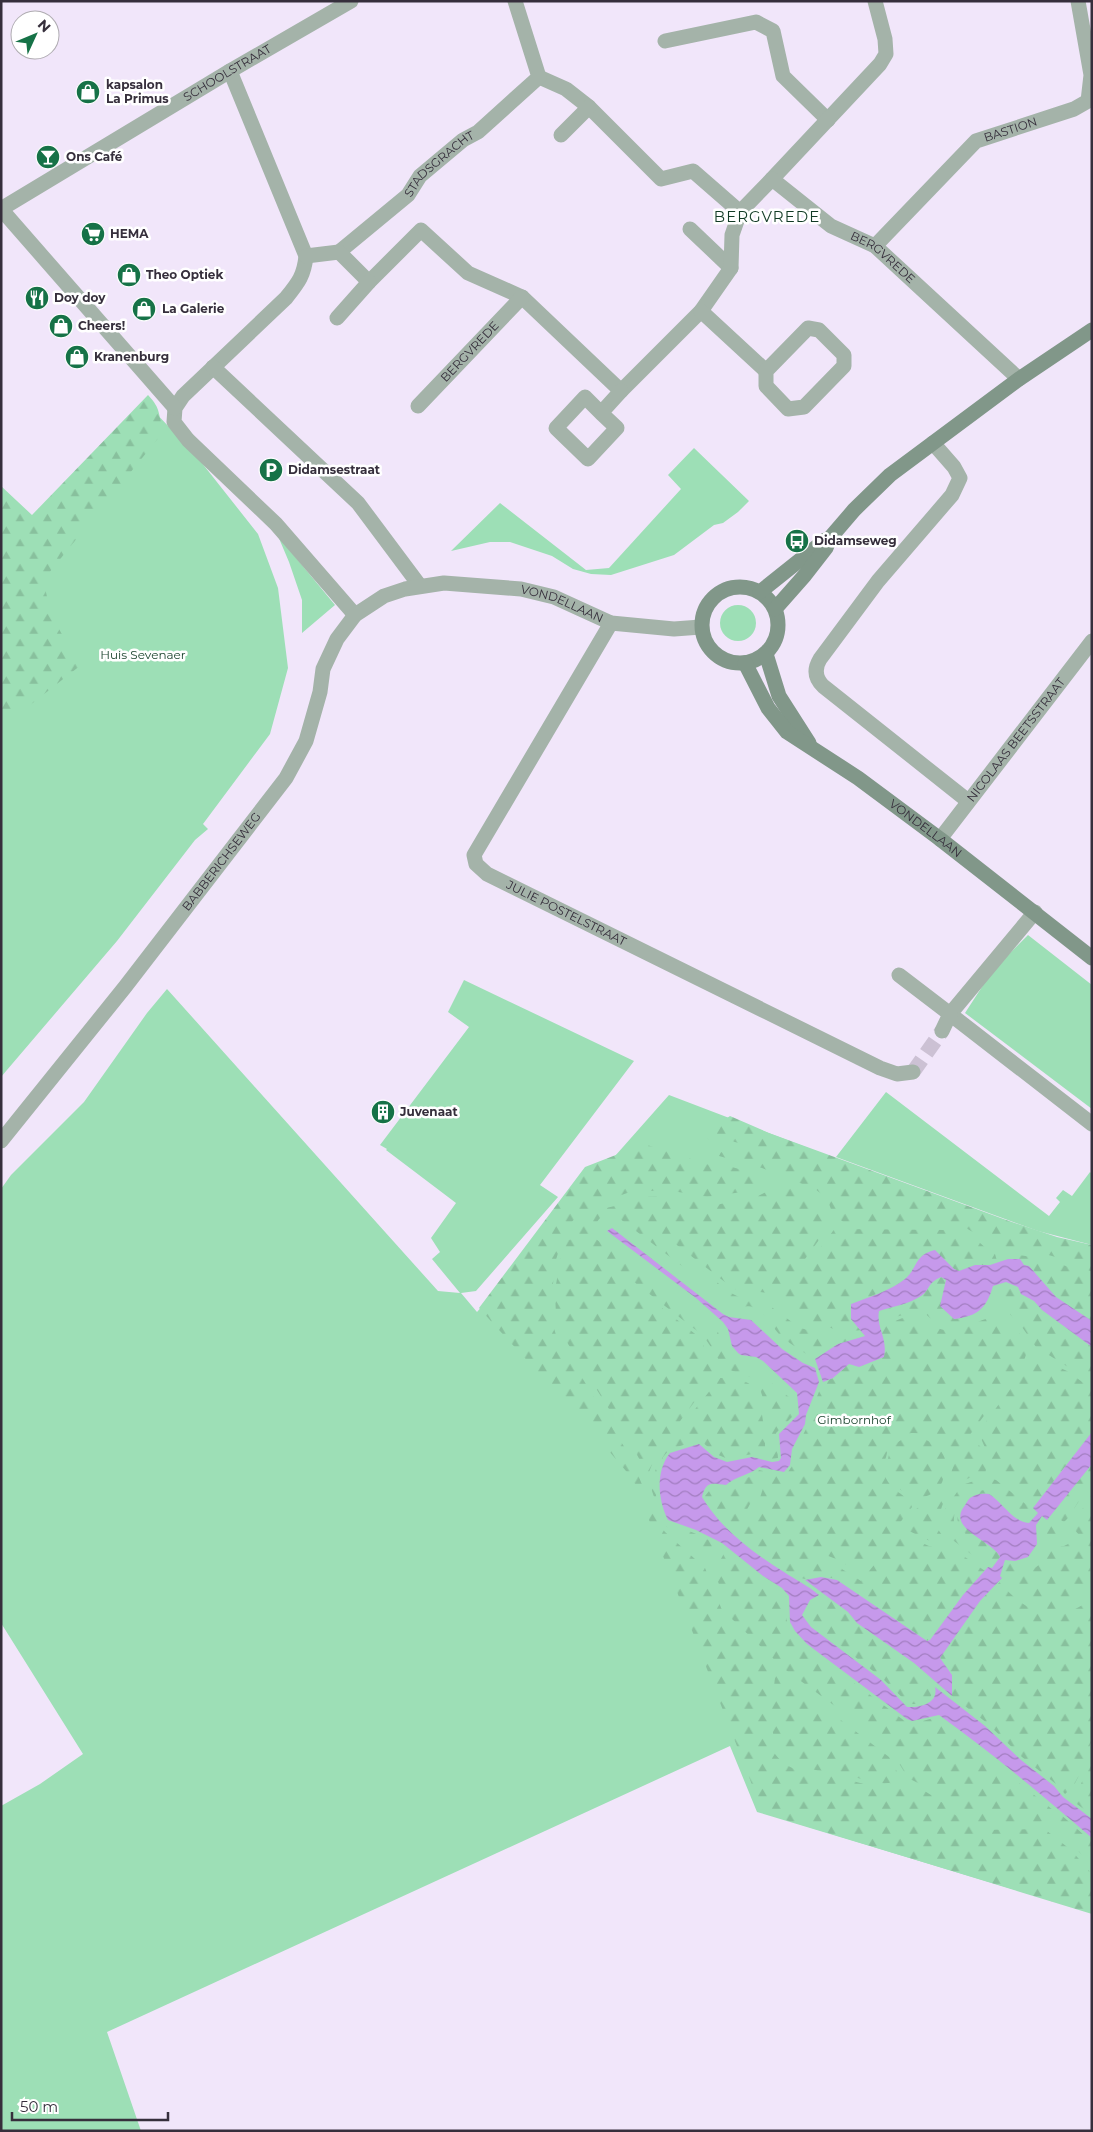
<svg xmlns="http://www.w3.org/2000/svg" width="1093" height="2132" viewBox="0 0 1093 2132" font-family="Montserrat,sans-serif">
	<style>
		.green { fill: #9ddfb6 }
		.forest { fill: url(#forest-firs) }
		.water { fill: url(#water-waves) }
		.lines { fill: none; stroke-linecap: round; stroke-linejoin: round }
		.street-tunnel { stroke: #ccc1d4; stroke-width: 15; stroke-dasharray: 15 8; stroke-linecap: butt }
		.street { stroke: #a4b3a9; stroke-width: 15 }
		.secondary { stroke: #819789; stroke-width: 15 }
		.labels { text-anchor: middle; stroke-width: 5; stroke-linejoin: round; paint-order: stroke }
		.street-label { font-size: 12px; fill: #362f3c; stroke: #fff }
		.poi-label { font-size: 12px; font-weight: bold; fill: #362f3c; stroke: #fff; text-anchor: start }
		.park-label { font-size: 12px; fill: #1c452f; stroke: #fff }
		.quarter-label { font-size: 15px; letter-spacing: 1px; fill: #113a25; stroke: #fff }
	</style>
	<defs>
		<pattern id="forest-firs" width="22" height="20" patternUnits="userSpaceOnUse" patternTransform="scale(1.25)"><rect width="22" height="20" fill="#9ddfb6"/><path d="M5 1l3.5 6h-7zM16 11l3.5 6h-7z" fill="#88c09d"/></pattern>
		<pattern id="water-waves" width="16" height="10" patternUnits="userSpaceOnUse" patternTransform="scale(1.25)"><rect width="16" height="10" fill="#c699eb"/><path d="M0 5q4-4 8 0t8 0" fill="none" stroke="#a27dc0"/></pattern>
	</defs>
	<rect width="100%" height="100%" fill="#f1e6fa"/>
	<!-- green -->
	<path class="green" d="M149,406L194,453L258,534L278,588L288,668L270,734L203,824L208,829L195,840L117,941L1,1077V509L25,526Z
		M694,448L749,501L738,512L723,523L714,525L674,555L611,575L591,574L573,569L552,556L510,542H490L451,551L500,503L586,570L609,568L681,489L668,475Z
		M278,536L335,605L302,633V600L289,562Z
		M720 623a18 18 0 1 1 36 0a18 18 0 1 1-36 0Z
		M1028,935L1092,985V1109L965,1013L993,970Z
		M464,980L634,1061L540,1185L558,1197L476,1291L461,1293L477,1312L669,1095L1092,1256V1913L757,1812L730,1746L107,2032L141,2131H1V1806L40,1784L83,1754L1,1623V1189L11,1175L84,1102L147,1013L167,989L438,1291L460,1293L432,1259L440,1252L431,1238L456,1203L386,1150L387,1149L380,1145L469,1027L448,1012Z
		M886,1092L1049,1216L1060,1202L1056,1198L1063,1190L1072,1196L1090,1172L1092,1174V1245L1038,1231L836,1157Z"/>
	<!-- forest -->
	<path class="forest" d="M148,395C162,410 157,413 164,431L44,579C48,616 62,635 81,665L1,728V486L32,515Z
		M730,1116L769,1133L1009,1221L1057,1237L1092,1245V1272L1069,1261L1035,1251L998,1247L966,1228L946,1223L929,1225L845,1223L833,1215L827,1198L815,1189L762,1168L719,1156L721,1152L740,1158L745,1145L725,1139L723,1146L701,1136Z
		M644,1144L716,1167L718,1163L767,1177L769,1183L756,1190L707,1197L667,1190L630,1192L610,1199L576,1217L565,1230L555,1263L550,1315L556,1335L631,1458L658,1523L665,1532L705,1568L726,1620L742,1640L771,1667C769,1684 766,1741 775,1754C791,1776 818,1773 842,1778C852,1780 864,1785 875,1786C883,1786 899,1781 906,1783C915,1785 947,1802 950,1811L974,1828L984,1830L1037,1829L1047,1831L1071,1850L1092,1874V1914L763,1813L635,1484L626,1471L597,1437L479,1308L585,1167Z
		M786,1185L818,1199L821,1204L826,1226L824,1233L797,1270L779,1290L768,1293L734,1289L621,1202C650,1192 676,1197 705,1204L711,1209L716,1205L758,1196L776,1187Z
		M617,1206L731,1293L743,1299L766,1303L800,1328L840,1338L865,1336L838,1344L815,1359C804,1353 792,1345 782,1337C772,1328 768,1315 755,1308C741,1302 740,1315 724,1298L611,1212C600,1213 596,1224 591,1232L592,1236L664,1291L712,1332H718L723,1349L735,1364L749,1365L794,1401L796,1413L776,1433L778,1458L771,1459C769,1441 767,1391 754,1380C746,1372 731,1374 723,1365C714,1355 711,1344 701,1334L571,1233C584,1220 599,1207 617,1206Z
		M836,1227L839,1229L944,1230L965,1235L979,1242L989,1251L995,1254L997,1261L990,1265H975L959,1271L954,1269L938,1254L920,1257L906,1278L876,1294L851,1304L853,1324L861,1330L845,1332L810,1322L791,1309L784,1296Z
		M574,1239L699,1337L712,1362L714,1371L713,1377L657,1452L649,1472L643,1471L641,1462L631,1444L558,1328L556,1317L555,1290L561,1257L568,1240Z
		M1004,1254C1028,1254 1074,1264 1092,1280V1321L1056,1297L1054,1292L1029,1266L1003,1261Z
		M941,1277L946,1280L954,1319C970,1317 982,1312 990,1297C993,1292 991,1287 997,1283C996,1288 996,1295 994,1299C993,1302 988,1305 986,1307C967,1325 943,1334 924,1312L918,1311L877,1322L879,1311C892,1308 909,1304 921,1296C930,1290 927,1283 941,1277Z
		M1006,1282C1020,1288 1030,1299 1042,1310C1057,1323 1075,1335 1092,1347V1382L1036,1347L1022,1327L1007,1311L1001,1299L1003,1283Z
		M905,1317C916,1321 944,1332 954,1331C967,1330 980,1317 994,1318C1007,1319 1029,1338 1027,1352C1026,1355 1024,1360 1023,1363L966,1440L957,1449H948C933,1437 913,1425 896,1440C891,1444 889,1447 887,1453C886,1459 882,1466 884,1472C888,1492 909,1494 912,1507L866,1567L854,1569L836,1559L808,1548L792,1527L774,1510L765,1507L759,1501L768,1472L786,1475L792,1466L795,1451L808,1425L809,1416L823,1382L833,1378L849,1364L886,1346L880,1327Z
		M1039,1358L1067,1371L1092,1389V1432L1036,1504L995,1471L980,1436L982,1427L1002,1400L1028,1366Z
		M720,1378C729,1378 744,1379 751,1385C763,1397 766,1441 765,1457L752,1454L728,1459L716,1454L700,1440L670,1449L663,1457L658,1474L656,1495L658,1506L665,1522L694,1533L721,1546L711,1560H707L667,1527L661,1517L652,1491L651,1482L664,1448Z
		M916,1436C934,1442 950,1452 945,1473C943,1478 943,1483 939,1487C911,1521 865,1463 901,1440C905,1437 911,1437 916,1436Z
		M976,1444L980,1446L987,1463L985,1475C963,1475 944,1492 940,1514C939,1517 937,1523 937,1526C938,1532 945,1536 946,1543H934L903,1528C907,1520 914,1510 922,1504C929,1498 943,1495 947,1486C953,1469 955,1449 976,1444Z
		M1092,1464V1481L1068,1518L1064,1522L1051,1514Z
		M759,1470L763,1471C757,1493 747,1512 733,1531L717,1516L705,1496L714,1485L727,1488C736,1481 754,1477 759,1470Z
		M986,1477L996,1480L1021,1500L1018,1503L1013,1504C1009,1500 1004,1496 1000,1493C973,1477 952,1498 954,1526L980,1552L981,1562L949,1537L942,1521L943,1512L962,1485Z
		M984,1490C997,1494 1008,1508 1021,1506L1023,1502L1038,1513L1031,1522L1026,1523L989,1494C972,1491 958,1506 962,1523L999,1554L1000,1557L992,1568L987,1566C986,1541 945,1532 961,1505C967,1496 973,1492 984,1490Z
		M1092,1494V1550L1073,1528L1074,1522Z
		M764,1513L770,1515L786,1528L804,1551L829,1561L861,1581L896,1538L904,1535L929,1546L955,1550L985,1571L963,1595L935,1634L927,1641L844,1583C826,1573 823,1580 806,1579C791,1579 752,1545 738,1534C746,1523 750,1516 764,1513Z
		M1046,1519L1064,1531L1068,1537L1048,1544L1041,1538L1039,1526Z
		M1076,1540C1093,1552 1093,1578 1087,1596L1084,1595L1077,1585L1073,1586L1077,1597L1076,1604C1042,1619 1026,1600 1002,1578L1008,1562H1015L1019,1574C1035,1572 1044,1562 1049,1547L1064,1546Z
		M726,1550L761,1578L780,1590L786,1597L787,1622L793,1633L805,1646L906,1722L912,1724L937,1717L980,1748L1004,1771L1053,1810L1043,1821L1037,1823L985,1825L969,1818L942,1795L908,1778L892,1752L854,1720L783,1668L732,1619L717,1579V1566Z
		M1000,1582C1015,1602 1042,1621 1068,1612C1075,1610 1082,1605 1089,1601L1092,1602V1739L1082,1770L1073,1787L1065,1794L1056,1784L1022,1757L987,1723L952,1696V1675L940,1658L984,1596Z
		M824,1596L848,1612L857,1623L914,1663L930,1678L933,1691L930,1698L919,1704H909L882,1678L814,1625L805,1616L812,1602Z
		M777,1671L889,1757L901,1779C881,1790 858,1776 837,1772C825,1770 810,1771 799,1766C791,1763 782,1758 778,1750C768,1730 773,1699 775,1677Z
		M1092,1760V1815L1070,1799L1080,1786Z
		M1059,1813L1092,1842V1865L1055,1828L1054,1820Z"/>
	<!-- water -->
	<path class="water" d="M612,1228L723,1314L729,1317L751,1320L782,1349L803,1363L815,1368L819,1382L806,1415L805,1424L792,1449L790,1465L784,1472L759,1467C750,1475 736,1476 726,1485C713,1484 706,1480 702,1497C721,1529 753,1553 784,1572C796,1580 807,1585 819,1595L810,1600L802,1615L811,1627L881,1680L907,1707C920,1708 939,1703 935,1687L985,1726L1021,1760L1054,1786L1063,1797L1092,1819V1838C1042,1795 992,1753 939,1715L912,1721L907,1719L807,1644L795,1631L790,1622L789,1596L782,1588L763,1576L722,1543L696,1530L668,1520C658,1500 655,1472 670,1453L699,1444L714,1457L727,1462L752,1457L772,1462L779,1461L781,1458L779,1434L799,1414L797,1393L763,1361L756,1357L741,1355L738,1353L732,1346L728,1329L723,1322L696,1298L607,1231Z
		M935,1250L954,1269L959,1271L975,1265H990L1008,1259H1020L1024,1265L1029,1266L1056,1297L1092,1321V1347L1042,1310L1034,1301L1021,1294L1018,1287L1006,1282L993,1286C986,1309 978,1316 954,1319L940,1306L946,1280L941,1277C927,1283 930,1290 921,1296C909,1304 892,1307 879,1311C876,1328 888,1338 884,1357L859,1367L849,1364L833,1378L823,1382L815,1359L838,1344L865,1336L851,1319V1304C869,1297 890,1291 905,1279C918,1268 914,1255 935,1250Z
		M1092,1432V1464L1047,1520L1042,1516L1036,1525L1037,1544L1028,1557L1015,1561L1005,1560L1000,1576L1002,1578L980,1601L940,1658L952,1675V1696L914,1663L857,1623L848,1612L805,1580L821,1577L837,1580L927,1641L930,1640L963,1595L988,1567L992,1568L1000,1557C993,1541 949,1530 963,1508C966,1504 967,1501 970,1498C975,1494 982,1493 989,1494C1001,1501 1014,1523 1029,1523L1038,1513L1033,1508Z"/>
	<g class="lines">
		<!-- street-tunnel -->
		<path class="street-tunnel" d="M913,1072L942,1031"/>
		<!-- street -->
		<g class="street">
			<path d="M665,41L756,22L773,31L783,76L828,120"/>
			<path d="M230,71L306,256C304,276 298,283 286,298L183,396L175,408L174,422L188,440L276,524L355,615"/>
			<path d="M539,77L566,89L589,107L661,179L693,171L740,212"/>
			<path d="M561,135L589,107"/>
			<path d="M772,179L880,64L886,54L885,39L875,1"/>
			<path id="s1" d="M1,209L230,71L351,1"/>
			<path d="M1,209L175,408"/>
			<path d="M690,229L731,268"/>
			<path id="s2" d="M875,246L976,141L1074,109L1088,101L1091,75L1078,1"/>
			<path id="s3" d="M339,252L408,195L420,176L463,140L478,132L539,77L515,1"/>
			<path id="s4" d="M306,256L339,252L369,282L421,230L468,273L522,297L621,391L701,311L731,268L732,235L740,212L772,179L831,226L875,246L1019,379"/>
			<path d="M701,311L766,371"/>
			<path d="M337,318L369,282"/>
			<path d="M808,328L819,330L844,355V366L804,407L788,409L766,386V371Z"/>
			<path d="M213,367L358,503L420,586"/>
			<path id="s5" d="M418,406L522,297"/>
			<path d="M601,413L617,428L588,459L556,428L585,397L601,413L621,391"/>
			<path d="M933,443L954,467L960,478L952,495L878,581L820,659C814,669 815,678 823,686L968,801"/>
			<path id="s6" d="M611,623L474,855L476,864L487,874L880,1068L897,1074L913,1072"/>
			<path id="s7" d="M940,839L1092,641"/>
			<path d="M1035,912L950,1014L1092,1124"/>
			<path d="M899,975L950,1014L942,1031"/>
			<path id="s8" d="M1,1141L125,987L286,778L306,741L320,692L323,669L337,639L355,615L384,596L405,589L444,583L521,589L554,597L611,623L674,629L701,627"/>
		</g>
		<!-- secondary -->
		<g class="secondary">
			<circle cx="740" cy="625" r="38"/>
			<path d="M760,592L825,540"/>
			<path d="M775,609L805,575L826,548L830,538L854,510L890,475L1019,379L1092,330"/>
			<path d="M766,654L779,696L809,743"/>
			<path id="s9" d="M745,663L768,708L787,732L858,778L940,839L1092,958"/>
		</g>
	</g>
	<!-- icons -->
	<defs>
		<g id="shop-disc" transform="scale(1.25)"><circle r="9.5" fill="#167247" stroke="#fff"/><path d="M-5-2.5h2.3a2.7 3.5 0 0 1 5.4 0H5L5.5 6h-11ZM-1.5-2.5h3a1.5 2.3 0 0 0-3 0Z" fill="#fff"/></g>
		<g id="bar-disc" transform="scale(1.25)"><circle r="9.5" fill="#167247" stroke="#fff"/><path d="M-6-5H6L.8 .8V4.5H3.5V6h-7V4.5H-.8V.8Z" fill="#fff"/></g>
		<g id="supermarket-disc" transform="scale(1.25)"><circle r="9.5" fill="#167247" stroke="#fff"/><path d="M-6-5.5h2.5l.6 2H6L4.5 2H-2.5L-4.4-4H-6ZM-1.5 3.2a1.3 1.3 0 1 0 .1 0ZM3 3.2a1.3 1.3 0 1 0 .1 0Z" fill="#fff"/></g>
		<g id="restaurant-disc" transform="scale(1.25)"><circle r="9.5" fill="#167247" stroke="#fff"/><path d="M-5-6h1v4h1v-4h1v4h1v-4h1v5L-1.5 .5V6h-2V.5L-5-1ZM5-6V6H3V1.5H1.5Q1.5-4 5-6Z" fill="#fff"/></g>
		<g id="parking-disc" transform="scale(1.25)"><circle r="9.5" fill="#167247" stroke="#fff"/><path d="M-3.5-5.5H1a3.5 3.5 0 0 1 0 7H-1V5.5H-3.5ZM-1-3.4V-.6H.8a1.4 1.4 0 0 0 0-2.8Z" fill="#fff"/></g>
		<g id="bus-disc" transform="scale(1.25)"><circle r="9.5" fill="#167247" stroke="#fff"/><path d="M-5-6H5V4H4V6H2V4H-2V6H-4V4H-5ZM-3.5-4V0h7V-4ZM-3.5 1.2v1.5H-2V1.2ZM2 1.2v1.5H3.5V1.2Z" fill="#fff"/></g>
		<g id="building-disc" transform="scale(1.25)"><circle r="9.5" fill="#167247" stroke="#fff"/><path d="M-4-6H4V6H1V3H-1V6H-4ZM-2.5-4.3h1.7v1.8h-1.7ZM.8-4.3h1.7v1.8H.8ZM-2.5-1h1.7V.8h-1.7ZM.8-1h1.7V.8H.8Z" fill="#fff"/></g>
	</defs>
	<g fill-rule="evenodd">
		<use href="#shop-disc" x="88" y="92"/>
		<use href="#bar-disc" x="48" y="157"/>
		<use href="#supermarket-disc" x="93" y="234"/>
		<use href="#shop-disc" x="129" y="275"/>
		<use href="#restaurant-disc" x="37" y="298"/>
		<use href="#shop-disc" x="144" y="309"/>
		<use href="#shop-disc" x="61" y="326"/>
		<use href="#shop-disc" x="77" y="357"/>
		<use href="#parking-disc" x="271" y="470"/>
		<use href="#bus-disc" x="797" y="541"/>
		<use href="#building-disc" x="383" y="1112"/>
	</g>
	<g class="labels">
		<!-- street labels -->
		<g class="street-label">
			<text dy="4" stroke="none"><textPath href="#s1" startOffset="264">SCHOOLSTRAAT</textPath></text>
			<text dy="4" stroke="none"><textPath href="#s2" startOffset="182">BASTION</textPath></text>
			<text dy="4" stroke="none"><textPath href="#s3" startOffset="134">STADSGRACHT</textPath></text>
			<text dy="4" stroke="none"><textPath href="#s4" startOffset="814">BERGVREDE</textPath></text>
			<text dy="4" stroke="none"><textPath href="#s5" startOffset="75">BERGVREDE</textPath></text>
			<text dy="4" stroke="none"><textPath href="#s8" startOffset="858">VONDELLAAN</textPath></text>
			<text dy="4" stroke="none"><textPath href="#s7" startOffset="125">NICOLAAS BEETSSTRAAT</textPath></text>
			<text dy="4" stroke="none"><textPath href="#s9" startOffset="250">VONDELLAAN</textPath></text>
			<text dy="4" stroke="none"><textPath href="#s8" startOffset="356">BABBERICHSEWEG</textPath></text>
			<text dy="4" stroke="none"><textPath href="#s6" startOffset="382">JULIE POSTELSTRAAT</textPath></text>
		</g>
		<!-- poi labels -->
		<g class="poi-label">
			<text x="106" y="89">kapsalon<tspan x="106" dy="14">La Primus</tspan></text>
			<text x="66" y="161">Ons Café</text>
			<text x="110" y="238">HEMA</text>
			<text x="146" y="279">Theo Optiek</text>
			<text x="54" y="302">Doy doy</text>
			<text x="162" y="313">La Galerie</text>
			<text x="78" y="330">Cheers!</text>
			<text x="94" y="361">Kranenburg</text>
			<text x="288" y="474">Didamsestraat</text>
			<text x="814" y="545">Didamseweg</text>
			<text x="400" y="1116">Juvenaat</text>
		</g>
		<!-- park labels -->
		<g class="park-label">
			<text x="143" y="659">Huis Sevenaer</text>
			<text x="854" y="1424">Gimbornhof</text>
		</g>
		<!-- quarter labels -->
		<g class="quarter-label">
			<text x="767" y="222">BERGVREDE</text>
		</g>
	</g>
	<!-- border -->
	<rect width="1093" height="2132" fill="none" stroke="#362f3c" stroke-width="5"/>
	<!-- north arrow -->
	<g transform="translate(35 35) rotate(46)"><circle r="24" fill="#ffffff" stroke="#afacb1"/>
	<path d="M0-4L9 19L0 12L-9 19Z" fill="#167247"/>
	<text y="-8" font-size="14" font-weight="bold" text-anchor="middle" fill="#362f3c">N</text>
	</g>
	<!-- scale -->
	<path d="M12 2112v8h156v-8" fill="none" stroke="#362f3c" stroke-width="2.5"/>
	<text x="20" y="2112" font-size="15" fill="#362f3c" stroke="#ffffff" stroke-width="4" paint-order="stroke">50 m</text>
</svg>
